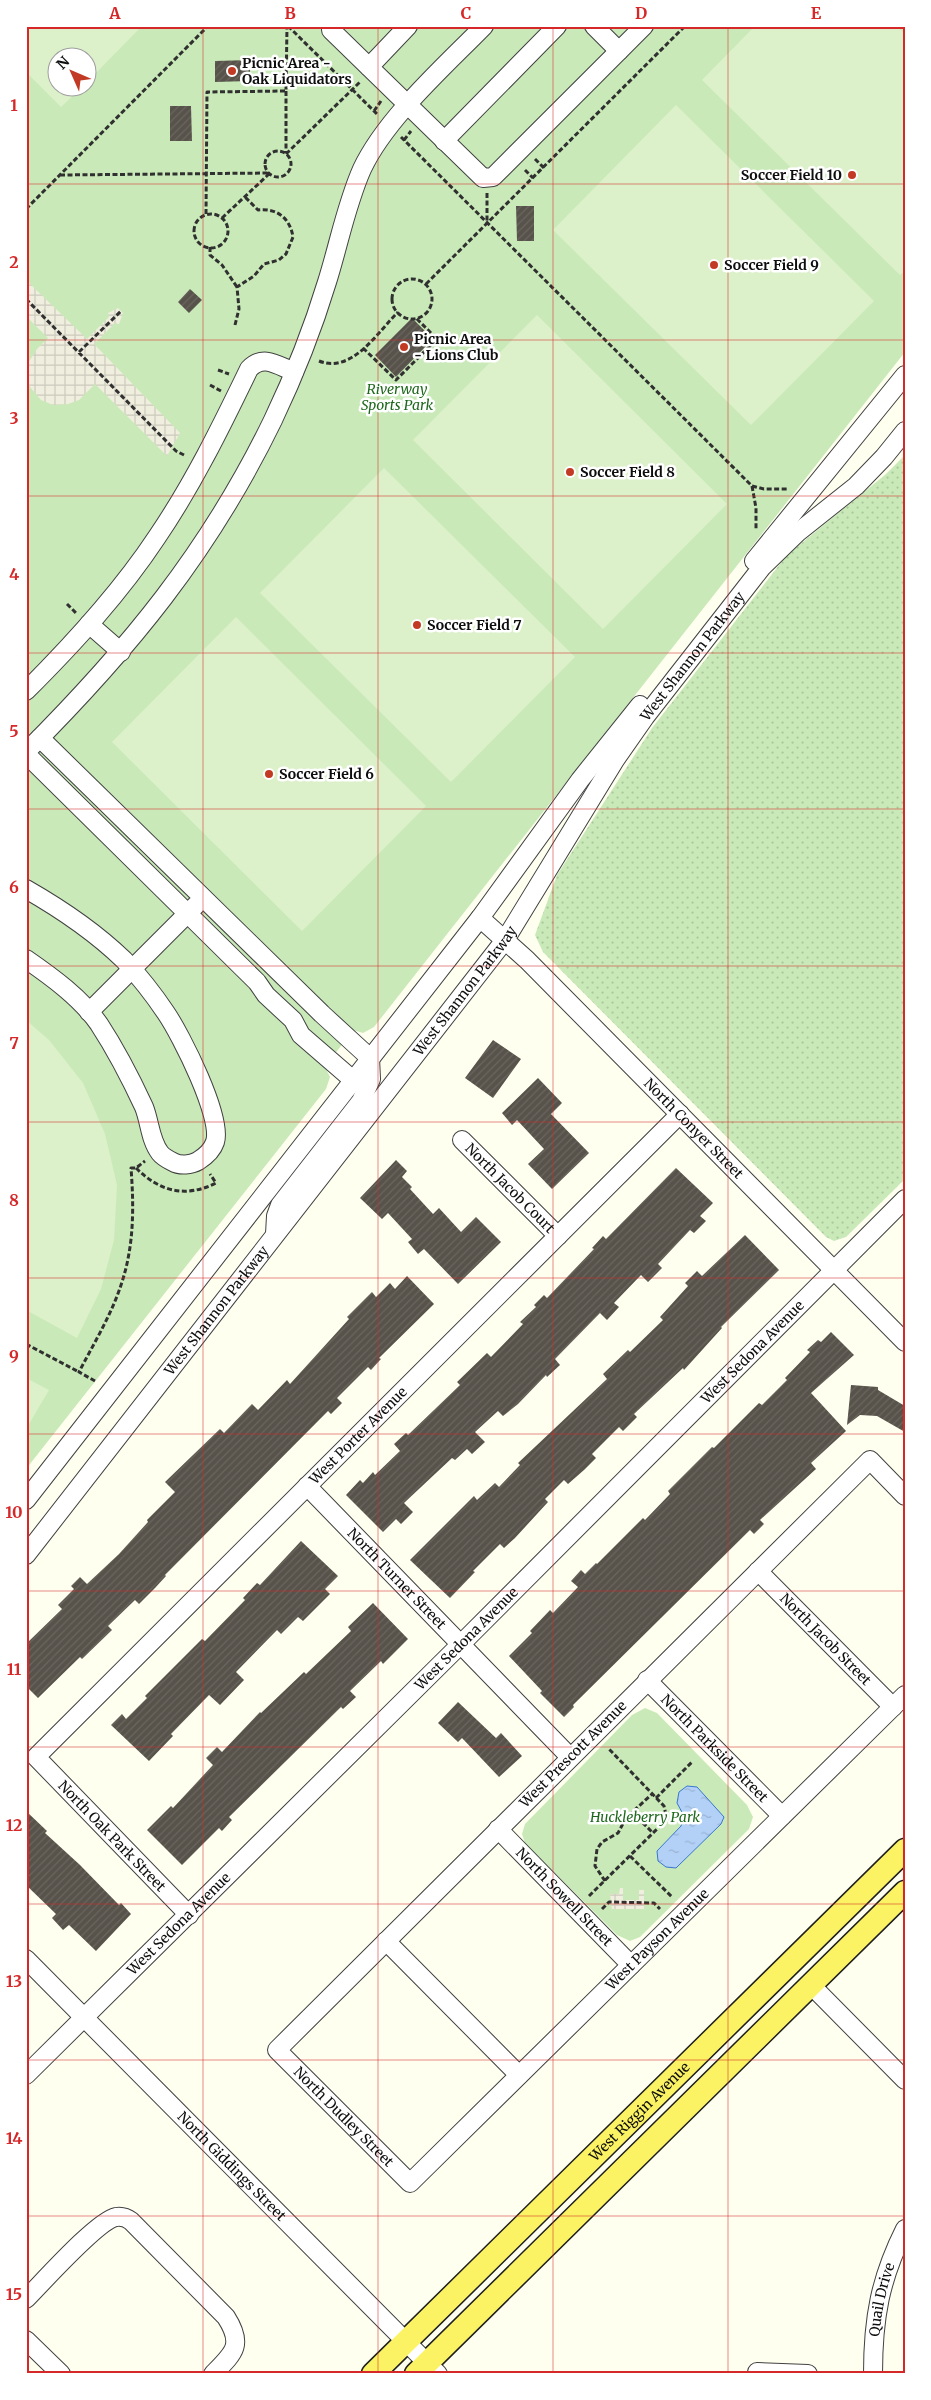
<svg xmlns="http://www.w3.org/2000/svg" width="931" height="2400" viewBox="0 0 931 2400" font-family="Merriweather,serif">
	<style>
		.grass { fill: url(#grass-dots) }
		.park { fill: #c9eab8; fill-rule: evenodd }
		.pitch { fill: #dcf1ca }
		.plaza { fill: url(#plaza-grid) }
		.water { fill: url(#water-ripples); stroke: #3976d0 }
		.building { fill: url(#building-hatch) }
		.lines { fill: none; stroke-linecap: round; stroke-linejoin: round }
		.minor-casing { stroke: #414141; stroke-width: 20 }
		.major-casing { stroke: #1f1f1f; stroke-width: 25 }
		.path { stroke: #303030; stroke-width: 3; stroke-dasharray: 5 2.5; stroke-linecap: butt }
		.minor { stroke: #fff; stroke-width: 18 }
		.major { stroke: #fbf364; stroke-width: 22 }
		.grid { fill: none; stroke: #d62828; stroke-width: 1; stroke-opacity: 0.55 }
		.poi-dot { fill: #c23a23; stroke: #fff; stroke-width: 2 }
		.labels { text-anchor: middle; stroke-width: 5; stroke-linejoin: round; paint-order: stroke }
		.poi-label { font-size: 14px; font-weight: bold; fill: #0e0e0e; stroke: #fff; text-anchor: start }
		.park-label { font-size: 14px; font-style: italic; fill: #1e681d; stroke: #fff }
		.street-label { font-size: 14px; fill: #0e0e0e; stroke: #fff }
		.neatline { fill: none; stroke: #d62828; stroke-width: 2 }
		.grid-label { font-size: 16px; text-anchor: middle; font-weight: bold; fill: #d62828 }
	</style>
	<defs>
		<pattern id="grass-dots" width="8" height="8" patternUnits="userSpaceOnUse" patternTransform="scale(1.25)"><rect width="8" height="8" fill="#c9eab8"/><path d="M2 2h.1M6 6h.1" fill="none" stroke="#abc89d" stroke-width="1.8" stroke-linecap="round"/></pattern>
		<pattern id="plaza-grid" width="8" height="8" patternUnits="userSpaceOnUse" patternTransform="scale(1.25)"><rect width="8" height="8" fill="#f0eede"/><path d="M0 4h8M4 0v8" fill="none" stroke="#cdcbbd"/></pattern>
		<pattern id="water-ripples" width="26" height="14" patternUnits="userSpaceOnUse" patternTransform="scale(1.25)"><rect width="26" height="14" fill="#b3d1f7"/><path d="M2 4q2-2 4 0t4 0M15 11q2-2 4 0t4 0" fill="none" stroke="#99b2d3"/></pattern>
		<pattern id="building-hatch" width="6" height="6" patternUnits="userSpaceOnUse" patternTransform="scale(1.25)"><rect width="6" height="6" fill="#57524a"/><path d="M-1 1l2-2M0 6l6-6M5 7l2-2" fill="none" stroke="#6a6660"/></pattern>
	</defs>
	<rect width="100%" height="100%" fill="#fffff0"/>
	<!-- grass -->
	<path class="grass" d="M905,455V1179L846,1237L834,1241L826,1237L543,952L535,935L557,875L652,728L787,555L886,474Z"/>
	<!-- park -->
	<path class="park" d="M26,26H905V352L374,1027L363,1033L353,1030L325,1067L330,1077L326,1089L26,1469ZM58,58H88V88H58Z
		M645,1708L657,1713L747,1805L753,1817L749,1829L640,1937L630,1941L617,1935L525,1843L522,1834L525,1824L632,1715Z"/>
	<!-- pitch -->
	<path class="pitch" d="M26,26H142L88,81V58H58V88H81L61,107L26,72Z
		M755,26H897L905,34V271L900,275L702,80Z
		M676,105L874,301L751,425L553,230Z
		M537,315L727,504L603,629L413,440Z
		M384,468L575,657L451,782L260,593Z
		M236,617L426,806L302,931L112,742Z
		M26,1020L49,1040L83,1083L105,1134L117,1185L114,1240L101,1289L77,1338L26,1310Z
		M26,1378L49,1390L26,1429Z"/>
	<!-- plaza -->
	<path class="plaza" d="M26,280L87,339L109,317L108,313L118,308L123,313L119,324L115,323L94,344L180,433L167,456L95,384L79,400L68,404L53,405L41,400L30,387L27,375L28,363L37,349L48,338L26,316Z
		M620,1888H623V1900H639V1890H644V1909H612L610,1894H619Z"/>
	<!-- water -->
	<path class="water" d="M687,1786L697,1787L724,1817L721,1824L676,1868L666,1867L658,1861L657,1851L681,1826L684,1816L677,1803L679,1792Z"/>
	<!-- building -->
	<path class="building" d="M250,60V81L215,82V61Z
		M170,106H191L192,141H170Z
		M516,206H534V241H517Z
		M190,289L202,300L189,313L178,302Z
		M412,318L433,339L396,377L375,355Z
		M493,1040L521,1059L493,1098L465,1078Z
		M538,1078L562,1103L551,1114L589,1153L552,1189L528,1164L544,1149L517,1120L512,1125L502,1113Z
		M396,1160L407,1171L402,1177L412,1187L410,1189L433,1214L439,1208L461,1232L476,1217L501,1242L458,1284L424,1249L418,1254L408,1242L412,1239L388,1213L382,1219L360,1198Z
		M676,1168L713,1203L700,1216L706,1221L694,1233L690,1230L658,1264L662,1268L648,1282L641,1275L614,1303L619,1307L607,1320L600,1313L555,1359L560,1365L547,1377L546,1375L518,1404L503,1416L498,1411L475,1432L485,1442L472,1454L467,1449L455,1460L452,1458L404,1503L413,1512L401,1524L396,1519L383,1532L346,1495L360,1480L363,1483L373,1472L375,1475L400,1451L394,1444L406,1433L408,1435L460,1385L457,1382L487,1353L491,1357L523,1324L520,1322L536,1307L534,1305L544,1295L547,1298L594,1249L592,1248L603,1236L606,1239Z
		M745,1235L779,1270L721,1327L722,1328L684,1370L683,1368L634,1414L637,1417L623,1431L619,1427L592,1454L596,1458L584,1470L568,1484L564,1480L545,1499L548,1502L515,1538L504,1548L500,1544L473,1571L475,1572L450,1598L410,1560L474,1496L477,1500L495,1483L499,1487L520,1465L518,1463L607,1379L603,1374L628,1350L630,1352L663,1320L660,1317L688,1286L685,1283L697,1271L702,1276Z
		M407,1276L434,1304L379,1358L381,1359L371,1370L368,1367L337,1398L342,1403L331,1414L328,1411L165,1575L166,1576L155,1588L139,1604L135,1600L108,1626L112,1630L82,1659L80,1657L38,1698L26,1686V1644L62,1609L58,1605L74,1589L71,1586L80,1577L87,1584L119,1554L148,1522L147,1520L175,1492L165,1482L220,1429L224,1433L252,1404L258,1410L287,1380L290,1384L349,1319L347,1317L372,1292L376,1297L390,1283L395,1289Z
		M831,1332L854,1355L811,1393L846,1431L811,1463L816,1469L760,1520L764,1524L754,1534L750,1530L573,1705L574,1707L564,1717L540,1693L542,1691L509,1656L532,1633L530,1631L550,1610L553,1613L578,1587L571,1581L581,1570L585,1574L596,1563L597,1564L643,1518L645,1520L670,1494L668,1491L712,1447L714,1448L759,1403L762,1405L787,1380L785,1378L810,1352L807,1350L818,1340L821,1342Z
		M851,1385L878,1387V1390L905,1406V1432L877,1416L860,1415L847,1425Z
		M301,1541L338,1576L325,1589L330,1594L303,1621L298,1617L281,1634L277,1630L236,1672L244,1680L220,1705L209,1695L171,1734L173,1736L149,1761L111,1725L122,1714L126,1719L147,1698L145,1696L202,1639L205,1641L245,1600L243,1598L257,1583L260,1585Z
		M373,1603L408,1639L383,1664L381,1661L350,1691L356,1697L343,1709L341,1707L229,1817L232,1820L222,1831L219,1828L182,1865L147,1830L171,1806L173,1808L213,1765L206,1758L217,1747L222,1752L260,1712L261,1713L304,1672L306,1674L351,1631L348,1627Z
		M458,1702L496,1738L501,1733L522,1756L499,1777L462,1738L458,1742L438,1723Z
		M26,1811L47,1831L45,1833L80,1865L119,1905L121,1903L131,1914L96,1951L69,1925L63,1930L52,1918L56,1914L26,1885Z"/>
	<g class="lines">
		<!-- minor casing -->
		<g class="minor-casing">
			<g id="minor">
				<path d="M331,26V30L483,178L493,177L644,26"/>
				<path d="M594,26L619,51"/>
				<path d="M369,67L408,26"/>
				<path d="M444,141L557,26"/>
				<path d="M754,561L905,375"/>
				<path d="M89,624L121,652"/>
				<path d="M26,691C74,643 120,593 157,537C193,484 221,427 249,369C263,354 277,365 294,372"/>
				<path d="M40,738L322,1014L370,1058L371,1079L361,1101L280,1205L276,1216L275,1234"/>
				<path d="M26,752C129,649 209,552 273,420C294,376 313,328 327,282C339,244 346,205 362,169C386,118 445,66 484,26"/>
				<path d="M26,754L257,982L266,995L293,1020L301,1035L353,1080"/>
				<path d="M26,889C61,909 95,932 124,960C139,976 154,995 166,1013C181,1035 223,1118 215,1142C212,1151 206,1156 198,1161C191,1165 180,1166 173,1162C169,1160 163,1157 160,1153C150,1140 150,1122 144,1107C131,1079 116,1050 99,1024C81,998 52,977 26,959"/>
				<path id="s1" d="M480,918L527,960L905,1342"/>
				<path d="M89,1012L196,905"/>
				<path id="s2" d="M462,1140L558,1236"/>
				<path id="s3" d="M307,1486L570,1757"/>
				<path id="s4" d="M905,1496L870,1460L277,2050L410,2183L905,1695"/>
				<path d="M26,1500L480,918L580,780L640,705"/>
				<path id="s5" d="M26,1555L505,940L615,760L645,717L762,567L797,533L856,486L884,457L905,431"/>
				<path id="s6" d="M758,1571L893,1707"/>
				<path id="s7" d="M647,1680L782,1816"/>
				<path id="s8" d="M498,1829L631,1965"/>
				<path id="s9" d="M189,1915L36,1757L680,1114"/>
				<path d="M386,1941L519,2075"/>
				<path id="s10" d="M26,1959L438,2374"/>
				<path d="M810,1984L905,2080"/>
				<path id="s11" d="M26,2075L461,1644L905,1199"/>
				<path d="M26,2299C43,2282 97,2221 116,2217C122,2216 127,2218 131,2221L226,2317C244,2345 234,2353 213,2374"/>
				<path d="M26,2340L61,2374"/>
				<path d="M757,2372L808,2374"/>
				<path id="s12" d="M873,2374C873,2318 880,2279 905,2229"/>
			</g>
		</g>
		<!-- major casing -->
		<g class="major-casing">
			<g id="major">
				<path id="s13" d="M373,2374L905,1850"/>
				<path d="M416,2374L905,1892"/>
			</g>
		</g>
		<!-- path -->
		<path class="path" d="M288,26L378,115
			M286,91V153
			M374,111L381,101
			M401,137L752,486L764,489H787
			M404,140L411,131
			M265 164a13 13 0 1 1 26 0a13 13 0 1 1-26 0Z
			M286,154L361,81
			M535,159L544,168
			M525,170L533,178
			M60,175L269,173
			M487,193V222
			M26,209L208,26
			M206,214L207,92L286,91L287,26
			M194 231a17 17 0 1 1 34 0a17 17 0 1 1-34 0Z
			M222,218L269,174
			M210,247V255L222,265L237,287
			M392 299a20 20 0 1 1 40 0a20 20 0 1 1-40 0Z
			M426,284L685,26
			M26,299L176,451L186,456
			M235,325L239,309L237,287L254,276L264,264L279,260L286,254L293,237C290,218 277,208 258,210L245,197
			M363,348L396,380L437,339L416,318
			M79,352L121,311
			M319,361C352,374 377,333 398,312
			M218,370L229,374
			M210,385L221,391
			M752,486L756,508V529
			M67,604L77,614
			M136,1168C160,1192 186,1198 216,1183L210,1174
			M26,1344L79,1372
			M95,1381L79,1372C94,1343 112,1314 122,1282C134,1245 134,1207 131,1168H136L145,1161
			M656,1798L693,1761
			M632,1812L653,1833
			M630,1856L672,1897
			M605,1881L595,1866L597,1849L602,1842L618,1833L626,1818L652,1794
			M589,1896L659,1827L666,1815L664,1806L609,1749
			M602,1909L609,1902L654,1903L660,1909"/>
		<!-- minor -->
		<use href="#minor" class="minor"/>
		<!-- major -->
		<use href="#major" class="major"/>
	</g>
	<!-- grid -->
	<path class="grid" d="M203,26V2374M378,26V2374M553,26V2374M728,26V2374M26,184H905M26,340H905M26,496H905M26,653H905M26,809H905M26,966H905M26,1122H905M26,1278H905M26,1434H905M26,1591H905M26,1747H905M26,1904H905M26,2060H905M26,2216H905"/>
	<!-- markers -->
	<g class="poi-dot">
		<circle cx="232" cy="71" r="5"/>
		<circle cx="852" cy="175" r="5"/>
		<circle cx="714" cy="265" r="5"/>
		<circle cx="404" cy="347" r="5"/>
		<circle cx="570" cy="472" r="5"/>
		<circle cx="417" cy="625" r="5"/>
		<circle cx="269" cy="774" r="5"/>
	</g>
	<g class="labels">
		<!-- poi labels -->
		<g class="poi-label">
			<text x="242" y="68">Picnic Area -<tspan x="242" dy="16">Oak Liquidators</tspan></text>
			<text x="842" y="180" text-anchor="end">Soccer Field 10</text>
			<text x="724" y="270">Soccer Field 9</text>
			<text x="414" y="344">Picnic Area<tspan x="414" dy="16">- Lions Club</tspan></text>
			<text x="580" y="477">Soccer Field 8</text>
			<text x="427" y="630">Soccer Field 7</text>
			<text x="279" y="779">Soccer Field 6</text>
		</g>
		<!-- park labels -->
		<g class="park-label">
			<text x="397" y="394">Riverway<tspan x="397" dy="16">Sports Park</tspan></text>
			<text x="645" y="1822">Huckleberry Park</text>
		</g>
		<!-- street labels -->
		<g class="street-label">
			<text dy="5" stroke="none"><textPath href="#s5" startOffset="1120">West Shannon Parkway</textPath></text>
			<text dy="5" stroke="none"><textPath href="#s5" startOffset="715">West Shannon Parkway</textPath></text>
			<text dy="5" stroke="none"><textPath href="#s1" startOffset="300">North Conyer Street</textPath></text>
			<text dy="5" stroke="none"><textPath href="#s2" startOffset="68">North Jacob Court</textPath></text>
			<text dy="5" stroke="none"><textPath href="#s5" startOffset="310">West Shannon Parkway</textPath></text>
			<text dy="5" stroke="none"><textPath href="#s11" startOffset="1025">West Sedona Avenue</textPath></text>
			<text dy="5" stroke="none"><textPath href="#s9" startOffset="675">West Porter Avenue</textPath></text>
			<text dy="5" stroke="none"><textPath href="#s3" startOffset="129">North Turner Street</textPath></text>
			<text dy="5" stroke="none"><textPath href="#s11" startOffset="620">West Sedona Avenue</textPath></text>
			<text dy="5" stroke="none"><textPath href="#s6" startOffset="96">North Jacob Street</textPath></text>
			<text dy="5" stroke="none"><textPath href="#s7" startOffset="96">North Parkside Street</textPath></text>
			<text transform="translate(573 1754) rotate(-45)" y="5">West Prescott Avenue</text>
			<text transform="translate(112 1836) rotate(46)" y="5">North Oak Park Street</text>
			<text dy="5" stroke="none"><textPath href="#s8" startOffset="95">North Sowell Street</textPath></text>
			<text dy="5" stroke="none"><textPath href="#s11" startOffset="215">West Sedona Avenue</textPath></text>
			<text dy="5" stroke="none"><textPath href="#s4" startOffset="1422">West Payson Avenue</textPath></text>
			<text dy="5" stroke="none"><textPath href="#s13" startOffset="374">West Riggin Avenue</textPath></text>
			<text dy="5" stroke="none"><textPath href="#s4" startOffset="981">North Dudley Street</textPath></text>
			<text dy="5" stroke="none"><textPath href="#s10" startOffset="292">North Giddings Street</textPath></text>
			<text dy="5" stroke="none"><textPath href="#s12" startOffset="75">Quail Drive</textPath></text>
		</g>
	</g>
	<!-- border -->
	<rect width="931" height="2400" fill="none" stroke="#ffffff" stroke-width="55"/>
	<!-- north arrow -->
	<g transform="translate(72 72) rotate(315)"><circle r="24" fill="#ffffff" stroke="#9f9f9f"/>
	<path d="M0-4L9 19L0 12L-9 19Z" fill="#c23a23"/>
	<text y="-8" font-size="14" font-weight="bold" text-anchor="middle" fill="#0e0e0e">N</text>
	</g>
	<rect x="28" y="28" width="876" height="2344" class="neatline"/>
	<g class="grid-label">
		<text x="115" y="19">A</text>
		<text x="290" y="19">B</text>
		<text x="466" y="19">C</text>
		<text x="641" y="19">D</text>
		<text x="816" y="19">E</text>
		<text x="14" y="111">1</text>
		<text x="14" y="268">2</text>
		<text x="14" y="424">3</text>
		<text x="14" y="580">4</text>
		<text x="14" y="737">5</text>
		<text x="14" y="893">6</text>
		<text x="14" y="1049">7</text>
		<text x="14" y="1206">8</text>
		<text x="14" y="1362">9</text>
		<text x="14" y="1518">10</text>
		<text x="14" y="1675">11</text>
		<text x="14" y="1831">12</text>
		<text x="14" y="1987">13</text>
		<text x="14" y="2144">14</text>
		<text x="14" y="2300">15</text>
	</g>
</svg>
